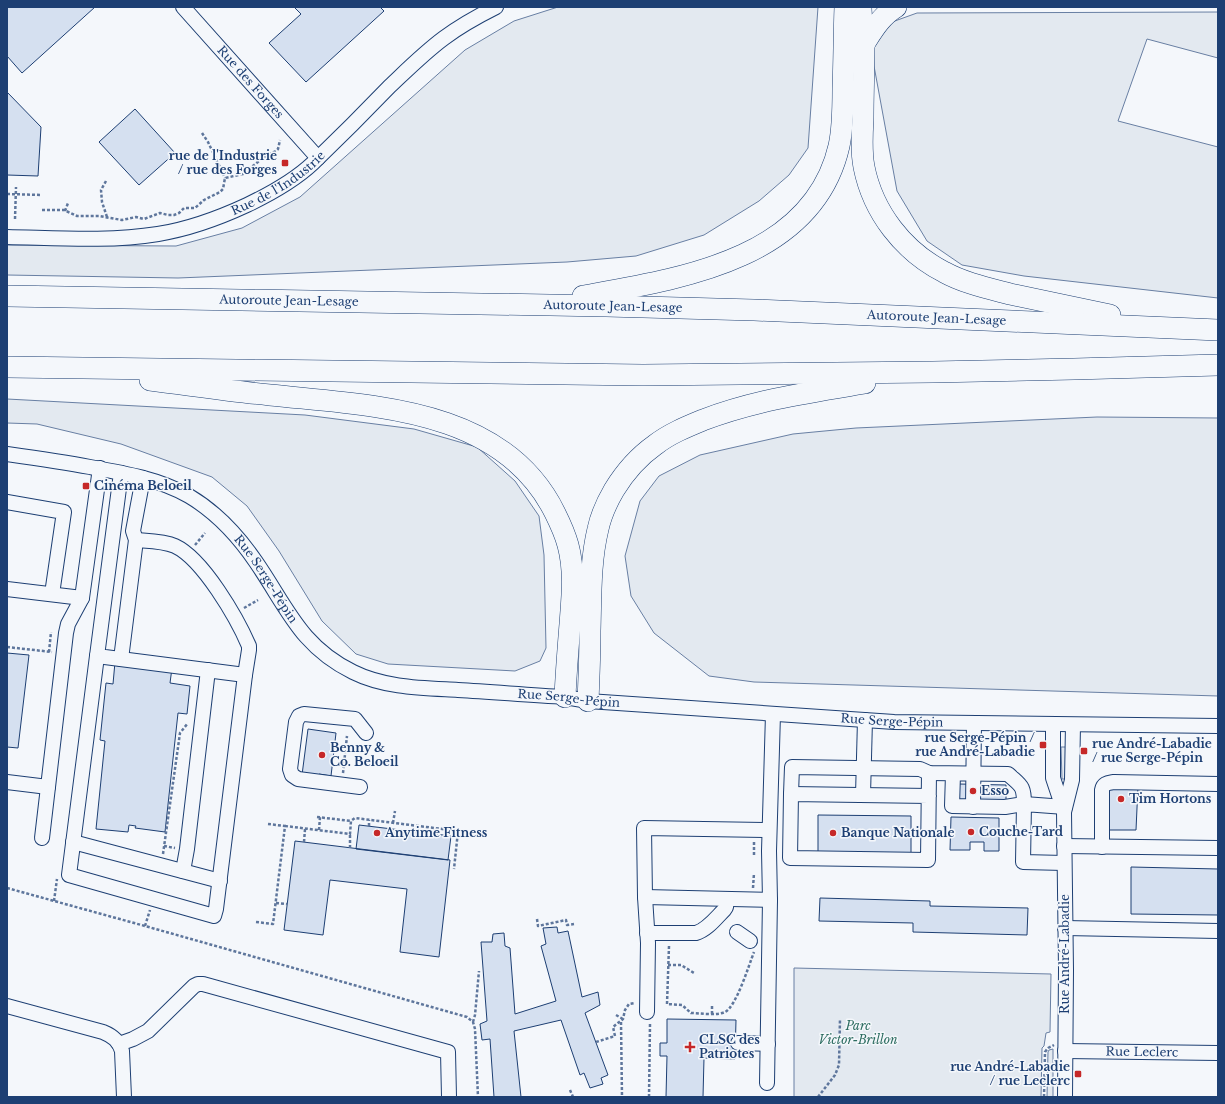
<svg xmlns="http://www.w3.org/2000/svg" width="1225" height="1104" viewBox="0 0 1225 1104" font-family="'Libre Baskerville',serif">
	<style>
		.green { fill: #e3e9f0; stroke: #687fa3 }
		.building { fill: #d5e0f0; stroke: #1d3f73 }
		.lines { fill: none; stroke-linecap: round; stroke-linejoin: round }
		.minor-casing { stroke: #1d3f73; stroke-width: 16 }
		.highway-casing { stroke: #1d3f73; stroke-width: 22 }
		.path { stroke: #5e769c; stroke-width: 2.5; stroke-dasharray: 3 2; stroke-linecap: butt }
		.minor { stroke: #f4f7fb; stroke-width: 14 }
		.highway { stroke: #f4f7fb; stroke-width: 21 }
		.poi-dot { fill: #c62828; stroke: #f4f7fb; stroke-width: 1.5 }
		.labels { text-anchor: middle; stroke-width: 3; stroke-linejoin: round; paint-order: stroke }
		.street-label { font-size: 12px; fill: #1d3f73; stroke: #f4f7fb }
		.poi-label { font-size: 12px; font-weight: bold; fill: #1d3f73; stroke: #f4f7fb; text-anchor: start }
		.park-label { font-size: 12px; font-style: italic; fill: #2c6c60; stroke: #f4f7fb }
	</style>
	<rect width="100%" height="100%" fill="#f4f7fb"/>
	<!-- green -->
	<path class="green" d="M558,7H818L808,148L789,175L759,201L704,235L636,256L567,262L178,278L7,275V245L176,246L242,228L300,197L465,50L514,21Z
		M1218,12V58L1147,39L1118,121L1218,147V298L1024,276L962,265L927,241L897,191L874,66V45L892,22L917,13Z
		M7,399L305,415L414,429L477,447L515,481L539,516L544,555L546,648L540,661L515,671L388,664L356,654L322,621L279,551L247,506L212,477L121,444L37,424L7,423Z
		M1097,417L1218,418V696L754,682L709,676L654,633L631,596L625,556L640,501L659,476L700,455L793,434L856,428Z
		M1061,747H1068L1066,779H1062Z
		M794,968L1051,974L1050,1032L1046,1033L1044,1046L1042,1048L1041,1097H794Z
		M1053,1049V1097H1047L1048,1052L1049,1050Z"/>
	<!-- building -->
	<path class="building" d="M7,7H95L22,73L7,56Z
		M294,7H380L384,11L306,82L269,43L301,14Z
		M7,92L41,127L38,176L7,175Z
		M135,109L175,153L139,185L99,142Z
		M7,653L29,655L18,748L7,747Z
		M115,662L172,668L170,683L190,686L187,714L178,713L165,832L135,828L136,826L129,825L128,832L96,829L105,741L100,740L106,683L113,684Z
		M308,729L336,733L331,776L319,774V777L302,775Z
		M959,784L1006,785V801L958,800Z
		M1106,785L1138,786L1136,830H1104Z
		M818,815L911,816V855L818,853Z
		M951,817L999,818V851H984V842H970V850H950Z
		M359,825L451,836L448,860L356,849Z
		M295,841L450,860L439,957L400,952L407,889L330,880L323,935L284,930Z
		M1131,867L1218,869V915L1131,914Z
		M820,898L930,901V906L1028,908L1027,935L913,932V923L819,921Z
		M557,927L558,933L568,931L582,997L598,992L600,1005L585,1013L608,1075L601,1078L603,1084L590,1088L584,1073L580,1075L561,1020L514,1031L521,1097H494L490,1039L482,1040L480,1024L487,1021L481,942H492L493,934L504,933L505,946L510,948L515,1014L556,1001L541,946L546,944L543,928Z
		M667,1019L736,1020L735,1059L704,1058L703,1097H666L667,1056H660V1043H667Z"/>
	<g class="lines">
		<!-- minor casing -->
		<g class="minor-casing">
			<g id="minor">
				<path id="s1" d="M183,7L318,158"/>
				<path id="s2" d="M7,237C57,238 108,242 158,234C189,229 219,218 247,205C270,194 294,181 313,163C339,138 365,112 390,86C408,69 425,52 444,38C460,26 478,16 496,7"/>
				<path id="s3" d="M7,454C35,458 63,462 90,467C124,473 159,479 189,496C216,512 239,537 256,562C287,607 300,646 353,672C385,688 423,688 458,690C493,692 529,695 565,697L588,701L894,722L1218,726"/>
				<path d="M121,473L97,656L245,675L249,650V646C237,618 203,559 175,546C164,541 149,541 136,540"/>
				<path d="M7,502L64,512L52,594"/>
				<path d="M7,589L82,598L100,468"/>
				<path d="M97,656L69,875L214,916L216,909L245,675"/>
				<path d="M121,659L136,540L133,531L143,478"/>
				<path d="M1053,724V778L1064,811"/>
				<path d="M7,782L48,787L66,633L68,624L82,598"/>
				<path d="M360,787L298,779L292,775L290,769L296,722L299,716L304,714L355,719L366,733"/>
				<path d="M791,794L792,767L920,769L929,773L1008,774C1021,786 1024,785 1024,804L1005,807L952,806L953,774"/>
				<path d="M863,795L865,720"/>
				<path d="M929,796L791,794L790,858L928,860L929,773"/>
				<path d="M973,807L974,723"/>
				<path d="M42,838L48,787"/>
				<path d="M73,842L220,881"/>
				<path d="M1064,846L1218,848"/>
				<path d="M1102,847V790C1103,783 1108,783 1114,782L1218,784"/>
				<path d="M1064,863L1023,862L1024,804L1065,807"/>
				<path d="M183,871L187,849L208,670"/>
				<path d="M645,897L770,900"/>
				<path d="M1065,928L1218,931"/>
				<path d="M737,932L750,941"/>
				<path d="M647,933H696C707,930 716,918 724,910L726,907L727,899"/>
				<path d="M7,1006L103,1032C113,1036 119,1041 122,1051L124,1097"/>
				<path d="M647,1012L648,943L645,897L644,828L769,830"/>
				<path d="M738,1043L768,1044"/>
				<path d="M119,1044L133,1039L148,1031L194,986L198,984H203L448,1052L449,1097"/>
				<path id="s4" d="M1065,1051L1218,1053"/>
				<path d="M767,1083L770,900L769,851L773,714"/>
				<path d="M1065,1097L1066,970L1064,812L1072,780L1073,725"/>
			</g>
		</g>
		<!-- highway casing -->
		<g class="highway-casing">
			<g id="highway">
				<path d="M861,7C861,20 864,33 864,46C864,70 863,95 863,119C862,135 861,151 864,167C873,212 903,251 944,272C964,283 987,288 1010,294C1043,301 1077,308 1110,315"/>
				<path d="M864,44C873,30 881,16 896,7"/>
				<path id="s5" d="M7,296L606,306L754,310L1218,330"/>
				<path d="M583,296C679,279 813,260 839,146C843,128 843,108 843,89C844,62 844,34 845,7"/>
				<path d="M7,367L643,375L933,372L1074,369L1218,365"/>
				<path d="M150,380C190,385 230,391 270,395C372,406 503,407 555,513C560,523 565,534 568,545C575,571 572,598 570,624C568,649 566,673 565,697"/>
				<path d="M588,701C589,678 590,655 590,631C591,597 590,562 598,529C601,515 607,502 614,490C625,472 638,457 655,445C669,434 686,427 703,420C755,400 811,392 865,383"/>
			</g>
		</g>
		<!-- path -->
		<path class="path" d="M202,133L208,142L225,178
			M106,181L101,190L102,202L107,217
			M7,194L42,195
			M42,210H64L77,216H99L122,220L136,217L144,219L160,213L168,215H174L179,213L184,208H195L204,200L220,192L223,189L225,178L243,174L264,157L276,151L278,149L280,140
			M65,211L68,203
			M15,219L16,187
			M195,545L205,533
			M244,608L258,600
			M7,647L52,652
			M49,652L51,632
			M343,773L347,736
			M317,817L351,821
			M393,823L395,811
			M285,826L350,834L351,821L355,818L458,831L454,869
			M369,826V820
			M319,830L320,817
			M304,842L305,829
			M164,846L175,848
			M350,848V834
			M163,854L180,733L188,723
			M754,855V842
			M7,888L145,926L467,1017L473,1022L475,1029L478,1097
			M753,888L754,873
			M54,901L57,879
			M276,903L287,904
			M537,919L538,926L566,920L567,925L574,924
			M256,922L273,924L285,826L268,824
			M145,926L150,910
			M669,946L667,1004L682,1005L691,1013C699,1013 717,1016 725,1012C736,1007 749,965 754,952
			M668,965H681L694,973
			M712,1014V1004
			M616,1015L623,1019
			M473,1022L475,1015L479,971
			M621,1022L622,1097
			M596,1042L615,1036L613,1027L623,1019L625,1010L629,1004L635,1003
			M570,1090L573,1097
			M649,1097L650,1024
			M818,1097L835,1075L839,1065L840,1019
			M1044,1097L1045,1052L1048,1048L1054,1045"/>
		<!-- minor -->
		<use href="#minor" class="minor"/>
		<!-- highway -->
		<use href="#highway" class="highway"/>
	</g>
	<!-- markers -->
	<g class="poi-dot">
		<rect x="281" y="159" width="8" height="8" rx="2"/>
		<rect x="82" y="482" width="8" height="8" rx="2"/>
		<rect x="1039" y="741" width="8" height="8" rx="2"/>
		<rect x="1080" y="747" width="8" height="8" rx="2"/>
		<circle cx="322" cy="755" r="4"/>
		<circle cx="973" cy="791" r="4"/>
		<circle cx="1121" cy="799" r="4"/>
		<circle cx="971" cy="832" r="4"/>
		<circle cx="377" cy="833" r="4"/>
		<circle cx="833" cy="833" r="4"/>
		<path d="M688 1041h4v4h4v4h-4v4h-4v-4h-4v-4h4z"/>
		<rect x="1074" y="1070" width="8" height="8" rx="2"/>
	</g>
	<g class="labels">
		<!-- street labels -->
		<g class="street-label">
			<text dy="4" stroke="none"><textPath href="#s1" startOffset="101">Rue des Forges</textPath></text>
			<text dy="4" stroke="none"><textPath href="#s2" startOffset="283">Rue de l'Industrie</textPath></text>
			<text dy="4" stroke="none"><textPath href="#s5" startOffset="282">Autoroute Jean-Lesage</textPath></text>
			<text dy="4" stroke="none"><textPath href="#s5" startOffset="606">Autoroute Jean-Lesage</textPath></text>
			<text dy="4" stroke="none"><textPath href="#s5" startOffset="930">Autoroute Jean-Lesage</textPath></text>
			<text dy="4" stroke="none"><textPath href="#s3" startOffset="302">Rue Serge-Pépin</textPath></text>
			<text dy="4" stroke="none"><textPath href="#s3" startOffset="650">Rue Serge-Pépin</textPath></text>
			<text dy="4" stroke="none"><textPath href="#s3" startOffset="974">Rue Serge-Pépin</textPath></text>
			<text transform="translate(1065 954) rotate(-90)" y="4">Rue André-Labadie</text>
			<text dy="4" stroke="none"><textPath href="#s4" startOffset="77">Rue Leclerc</textPath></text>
		</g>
		<!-- poi labels -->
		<g class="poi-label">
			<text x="277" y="160" text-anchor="end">rue de l'Industrie<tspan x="277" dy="14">/ rue des Forges</tspan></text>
			<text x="94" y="490">Cinéma Beloeil</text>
			<text x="1035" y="742" text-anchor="end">rue Serge-Pépin /<tspan x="1035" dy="14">rue André-Labadie</tspan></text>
			<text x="1092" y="748">rue André-Labadie<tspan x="1092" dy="14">/ rue Serge-Pépin</tspan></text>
			<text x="330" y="752">Benny &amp;<tspan x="330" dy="14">Co. Beloeil</tspan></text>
			<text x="981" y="795">Esso</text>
			<text x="1129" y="803">Tim Hortons</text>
			<text x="979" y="836">Couche-Tard</text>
			<text x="385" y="837">Anytime Fitness</text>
			<text x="841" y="837">Banque Nationale</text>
			<text x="699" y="1044">CLSC des<tspan x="699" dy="14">Patriotes</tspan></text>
			<text x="1070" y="1071" text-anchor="end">rue André-Labadie<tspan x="1070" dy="14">/ rue Leclerc</tspan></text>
		</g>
		<!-- park labels -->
		<g class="park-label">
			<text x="858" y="1030">Parc<tspan x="858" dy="14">Victor-Brillon</tspan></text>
		</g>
	</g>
	<!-- border -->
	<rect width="1225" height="1104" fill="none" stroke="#1d3f73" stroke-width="16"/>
</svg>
